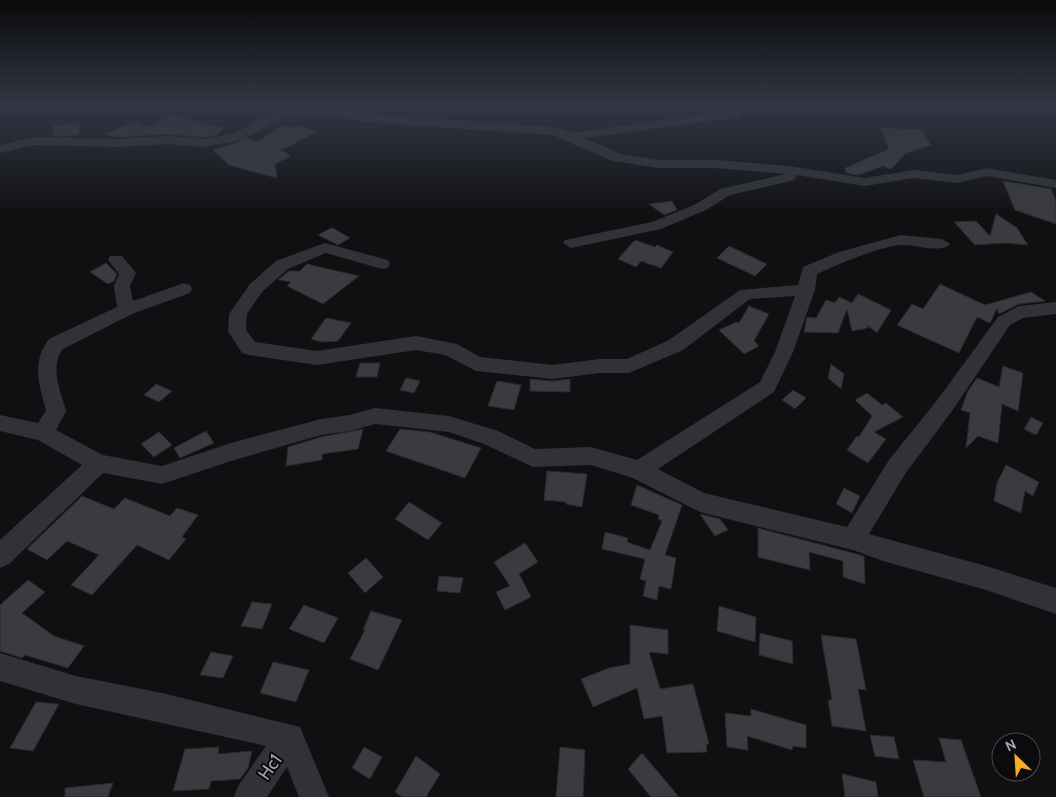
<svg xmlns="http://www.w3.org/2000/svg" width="1056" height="797" viewBox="0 0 1056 797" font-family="Cabin,sans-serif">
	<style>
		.building { fill: #3a3b3f; stroke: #2a2a2e }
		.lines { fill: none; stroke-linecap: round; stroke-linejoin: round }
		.minor { fill: #313237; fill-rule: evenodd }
		.labels { text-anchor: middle; stroke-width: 4; stroke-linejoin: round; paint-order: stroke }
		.near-street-label { font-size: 18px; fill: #a1a7b3; stroke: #0b0b0d }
	</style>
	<rect width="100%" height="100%" fill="#101012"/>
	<!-- building -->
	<path class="building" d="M171,115L223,128L217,135L204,137L166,134L115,137L104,134L134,122L147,128Z
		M80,122L79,135L53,136L54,126Z
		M284,125L293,128L300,125L317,132L281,150L291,156L275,164L277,178L229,165L213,150L250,138L256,142Z
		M881,128L922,130L931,145L906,153L891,169L883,166L858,175L847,173L845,168L889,149Z
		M1003,181L1051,189L1056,201V224L1015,210Z
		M672,201L677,210L664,215L649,204Z
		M996,214L1017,228L1028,245L1004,243L975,245L954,222L976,221L990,236Z
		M331,228H333L350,238L338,245L318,235Z
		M635,240L655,247L657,245L673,252L661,268L641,261L636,267L618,259Z
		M729,246L767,264L755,276L717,258Z
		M106,263L117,274L114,281L108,284L90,272Z
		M307,264L359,276L323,304L287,286L291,282L278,280L289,271H300Z
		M940,284L985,305L1031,292L1045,301L1019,304L999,314L997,308L990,323L977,317L959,353L897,325L912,304L923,309Z
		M858,294L891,310L877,333L867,325L868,328L852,331L847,309L838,333L804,332L807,317L816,318L826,300L835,303L839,297L852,303Z
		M749,306L769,314L754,341L759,346L744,354L719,330L736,322L739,323Z
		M326,318L351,323L338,341L322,342L311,339Z
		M360,363H380L377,377H356Z
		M831,364L844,374L841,389L828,378Z
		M1003,366L1023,373L1018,411L1002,404L998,443L978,436L966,448L970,413L961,410L968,391L977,378L999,387Z
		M406,378L420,381L414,393L400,390Z
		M530,379L552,381L570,379V392L530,391Z
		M497,381L521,385L514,410L488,406Z
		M156,384L172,391L159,402L144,395Z
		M793,390L806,398L795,409L782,400Z
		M867,393L882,405L886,403L903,417L874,432L886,439L868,463L847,450L857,436L859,437L872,416L855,400Z
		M1031,417L1043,423L1036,435L1024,429Z
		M363,429L358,449L322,454V460L286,466L288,447L321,437Z
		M400,429L430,432L481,448L465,478L386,451Z
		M206,431L214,443L180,458L174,448Z
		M159,432L172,445L154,457L141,444Z
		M1006,465L1039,482L1033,496L1025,491L1021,513L994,501L997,483Z
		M547,471L587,474L582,507L566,504V502L544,500Z
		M637,485L682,505L665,555L676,558L671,589L659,586L657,600L643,596L646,581L640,579L645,559L602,549L605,532L628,538L627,542L650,550L662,521L658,519L659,515L631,505Z
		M844,488L860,496L852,513L836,504Z
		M82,496L114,509L125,498L170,516L177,508L198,515L182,537L186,539L169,560L137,545L92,595L71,585L99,555L67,541L47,560L27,549Z
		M409,502L442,523L428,540L395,519Z
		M700,514L720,519L728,530L715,536Z
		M758,528L864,556L865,584L843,577V561L809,552L810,570L758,557Z
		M525,543L538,562L519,574L531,597L505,610L496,592L510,586L494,562Z
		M366,558L383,577L365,593L348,573Z
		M439,576L463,578L460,593L437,591Z
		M28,580L45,592L22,613L54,636L84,646L68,668L25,655L22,658L0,651V605Z
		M252,602L272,604L262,629L241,626Z
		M304,605L338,618L324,643L289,629Z
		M719,606L756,617L755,642L717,631Z
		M371,611L402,620L378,670L350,659L365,630H363Z
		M630,625L668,630V654L649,652L660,689L693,684L709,744H706L707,752L667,753L662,716L644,719L637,688L593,707L581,679L609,668L630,664Z
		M760,633L792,641L793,664L759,655Z
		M821,635L856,639L866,690L858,689L866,731L832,726L828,700H832Z
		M211,652L233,656L223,678L200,675Z
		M273,662L309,670L296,702L260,693Z
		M36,702L59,704L33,751L10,748Z
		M751,709L806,725V748L793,746L792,750L747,736L748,750L727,747L725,713L751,716Z
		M870,735L894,737L899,759L875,756Z
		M939,738L961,740L981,797H924L913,760L946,762Z
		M219,747L218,754L252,751L248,768L240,779L211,781L209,789L173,791L185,749Z
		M364,747L382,757L370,779L352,768Z
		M560,747L585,750L583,797H556Z
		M642,753L679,797H651L628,769Z
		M416,756L440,774L426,797H402L395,792Z
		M842,774L876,782L878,797H845Z
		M113,783L108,797H65V788Z"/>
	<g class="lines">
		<!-- minor -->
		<path class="minor" d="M317,105L366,114L554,127L571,133L736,110L742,114L740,117L584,138L621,154L659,160H717L789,166L865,178L914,170L957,175L987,168L1056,180V188L987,176L957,183L914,178L865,186L796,175L795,180L730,195L706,210L661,229L571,248L563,243L565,240L652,222L696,204L720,189L786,174L717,168H659L613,161L552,135L366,122L317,113L287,116L242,140L204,147L166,144L118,147L34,145L0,153V145L34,137L118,139L166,136L204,139L233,134L280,110Z
			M901,235L942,239L950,244C943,254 913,244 901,245C878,247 839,264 817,274L815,290L793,352L774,392L658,469L704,493L847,527L889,460L938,399L998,317L1019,306L1056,302V314L1023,318L1010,325L952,411L905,474L869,534L986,566L1056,588V614L986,590L883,561L853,550L700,512L633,478L591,465L533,467L484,444L449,432L375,424L350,431L321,435L231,461L162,484L103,473L9,564L0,568V540L82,465L38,440L0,431V415L38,423L46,410C39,384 31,363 49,339L117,307L114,286L119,274L108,260L110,256H122L136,273L130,286L133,301L184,283L190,285L192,289L190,293L132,314L63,349C49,367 61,392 66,411L56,430L103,455L162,466L231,443L321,419L350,415L375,408L449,416L498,431L535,449L591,447L637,460L760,382L775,352L795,296L750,299L683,350L629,373H600L552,379L476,371L445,355L416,350L317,365L249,355L242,353L228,331L229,314L250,284L276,261L325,243L388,260L390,264L388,268L382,269L326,253L288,269L262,292L247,314L246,330L255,342L317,351L416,336L457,344L480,357L552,365L600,359H627L669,340L740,290L798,285L803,267L839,252Z
			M0,653L76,676L162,693L300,727L329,797H299L287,767L267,797H234L238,786L266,746L76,704L0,681Z"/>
	</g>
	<!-- sky -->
	<linearGradient id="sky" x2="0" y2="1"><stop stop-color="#09090a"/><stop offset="0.48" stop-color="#313744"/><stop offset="1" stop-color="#313744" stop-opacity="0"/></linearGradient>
	<rect width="1056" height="217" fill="url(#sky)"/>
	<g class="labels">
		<!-- near-street labels -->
		<g class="near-street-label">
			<text transform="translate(270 767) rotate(-55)" y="6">Hc1</text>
		</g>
	</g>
	<!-- north arrow -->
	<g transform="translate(1016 757) rotate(335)"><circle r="24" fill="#0b0b0d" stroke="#47494f"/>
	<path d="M0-4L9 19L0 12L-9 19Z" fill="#faab20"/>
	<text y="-8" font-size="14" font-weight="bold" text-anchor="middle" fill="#a1a7b3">N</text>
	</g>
</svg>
